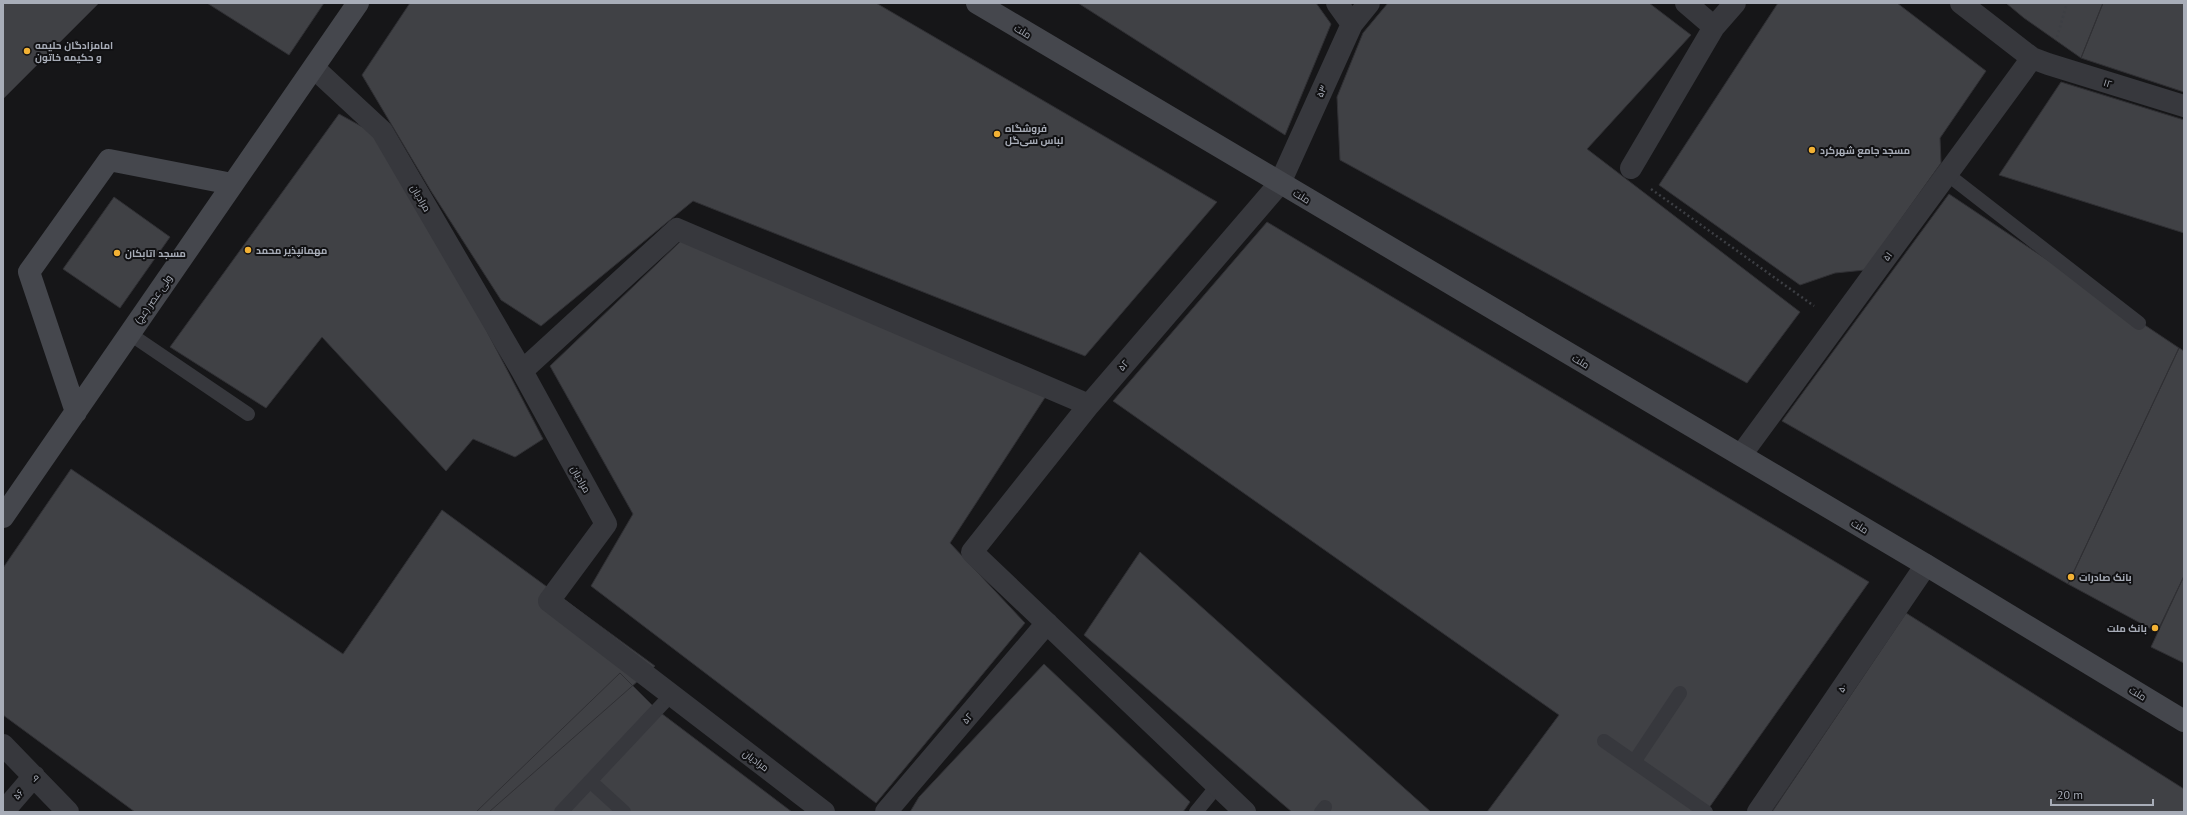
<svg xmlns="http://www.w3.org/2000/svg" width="2187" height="815" viewBox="0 0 2187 815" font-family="'PT Sans',Cairo,sans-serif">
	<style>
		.building { fill: #404145; stroke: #303034 }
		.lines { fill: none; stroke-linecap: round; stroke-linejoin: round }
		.path { stroke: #3d3f44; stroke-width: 2.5; stroke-dasharray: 2 3; stroke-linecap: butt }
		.lane { stroke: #37383d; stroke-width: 14 }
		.street { stroke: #37383d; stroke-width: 22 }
		.secondary { stroke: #45474d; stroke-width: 22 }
		.poi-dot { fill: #f2b134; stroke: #111113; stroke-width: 1.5 }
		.labels { text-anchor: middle; stroke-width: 4; stroke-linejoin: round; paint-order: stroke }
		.street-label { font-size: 10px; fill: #a8adb8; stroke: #111113 }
		.poi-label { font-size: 10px; font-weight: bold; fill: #a8adb8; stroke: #111113; text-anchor: start }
	</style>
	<rect width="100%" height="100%" fill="#161618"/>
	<!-- building -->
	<path class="building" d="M3,3H99L3,99Z
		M207,3H324L289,55Z
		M410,3H876L1217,202L1085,356L693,201L541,326L501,300L431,191L362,75Z
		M1078,3H1316L1331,24L1285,135Z
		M1388,3H1649L1691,35L1587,149L1800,312L1747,383L1340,160L1337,97L1363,33Z
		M1778,3H1897L1986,71L1940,138L1941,163L1865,270L1835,273L1800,285L1659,185Z
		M2006,3H2103L2081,58L2024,18Z
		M2103,3H2184V92L2081,58Z
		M2061,82L2184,120V233L1999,175Z
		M339,114L388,141L543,439L515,457L473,439L446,471L322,337L266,408L170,347Z
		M1949,194L2179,348L2068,584L1782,421Z
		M114,197L170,237L120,308L63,269Z
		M1267,222L1869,582L1706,812H1487L1559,715L1113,401Z
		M682,240L1046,396L950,543L1025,623L876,803L591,586L633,514L550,366Z
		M2179,348L2184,351V576L2157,632L2068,584Z
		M71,469L343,654L442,510L655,666L489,812H135L3,715V568Z
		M1140,552L1431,812H1292L1084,635Z
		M2184,576V663L2151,647Z
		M1906,613L2184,789V812H1772Z
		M1044,664L1190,802L1183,812H910L919,797Z
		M620,673L657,710L792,812H476Z"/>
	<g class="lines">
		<!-- path -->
		<path class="path" d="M2057,37L2067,3
			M1651,189L1814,306"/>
		<!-- lane -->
		<path class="lane" d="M1947,174L2139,323
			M130,334L248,414
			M1604,741L1706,812
			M1634,762L1680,693
			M590,781L624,812
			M561,812L671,695
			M1196,812L1218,785
			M1321,812L1325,807"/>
		<!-- street -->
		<path class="street" d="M1337,3L1352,24
			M1961,3L2032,58L2048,64L2184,106
			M1714,27L1735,3
			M314,68L382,131L522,371L606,524L549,601L824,812
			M1631,168L1714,27L1686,3
			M522,371L677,229L1089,405
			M1741,455L2032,58
			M3,745L68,812
			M3,812L34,776
			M886,812L1047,623
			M1245,812L972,552L1089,405L1280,183L1352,24L1369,3
			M1758,812L1926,565"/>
		<!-- secondary -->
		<path class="secondary" d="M977,3L1926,565L2184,721
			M76,412L29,272L109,160L232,184
			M3,517L358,3"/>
	</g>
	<!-- markers -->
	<g class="poi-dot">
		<circle cx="27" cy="51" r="4"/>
		<circle cx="997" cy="134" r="4"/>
		<circle cx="1812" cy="150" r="4"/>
		<circle cx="248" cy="250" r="4"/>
		<circle cx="117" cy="253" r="4"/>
		<circle cx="2071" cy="577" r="4"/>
		<circle cx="2155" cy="628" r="4"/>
	</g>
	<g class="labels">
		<!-- street labels -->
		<g class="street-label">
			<text transform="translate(1023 31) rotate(31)" y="4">ملت</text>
			<text transform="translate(2108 83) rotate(17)" y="4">۱۲</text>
			<text transform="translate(1321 91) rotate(-66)" y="4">۵۳</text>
			<text transform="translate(1302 196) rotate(31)" y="4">ملت</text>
			<text transform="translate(421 198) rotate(60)" y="4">مرادیان</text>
			<text transform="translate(1887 256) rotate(-54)" y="4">۵۱</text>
			<text transform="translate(153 299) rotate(-55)" y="4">ولی عصر (عج)</text>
			<text transform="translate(1581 361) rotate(31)" y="4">ملت</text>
			<text transform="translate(1123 365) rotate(-49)" y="4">۵۲</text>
			<text transform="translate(581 479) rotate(61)" y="4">مرادیان</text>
			<text transform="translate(1860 526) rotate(31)" y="4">ملت</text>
			<text transform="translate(1842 688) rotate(-56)" y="4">۵۰</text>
			<text transform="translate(2138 693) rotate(31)" y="4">ملت</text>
			<text transform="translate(967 718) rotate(-49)" y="4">۵۲</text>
			<text transform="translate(756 760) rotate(37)" y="4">مرادیان</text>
			<text transform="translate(36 778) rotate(46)" y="4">۹</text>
			<text transform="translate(18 794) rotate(-50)" y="4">۵۶</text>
		</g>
		<!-- poi labels -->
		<g class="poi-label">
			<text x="35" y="49">امامزادگان حلیمه<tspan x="35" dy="12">و حکیمه خاتون</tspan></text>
			<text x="1005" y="132">فروشگاه<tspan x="1005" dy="12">لباس سی‌گل</tspan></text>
			<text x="1820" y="154">مسجد جامع شهرکرد</text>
			<text x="256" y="254">مهمانپذیر محمد</text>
			<text x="125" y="257">مسجد اتابکان</text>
			<text x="2079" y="581">بانک صادرات</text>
			<text x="2147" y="632" text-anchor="end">بانک ملت</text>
		</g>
	</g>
	<!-- border -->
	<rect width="2187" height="815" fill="none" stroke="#a8adb8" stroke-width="8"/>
	<!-- scale -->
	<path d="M2051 799v6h102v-6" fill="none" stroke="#a8adb8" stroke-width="2"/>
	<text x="2057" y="799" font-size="12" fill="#a8adb8" stroke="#111113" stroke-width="3" paint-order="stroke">20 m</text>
</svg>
